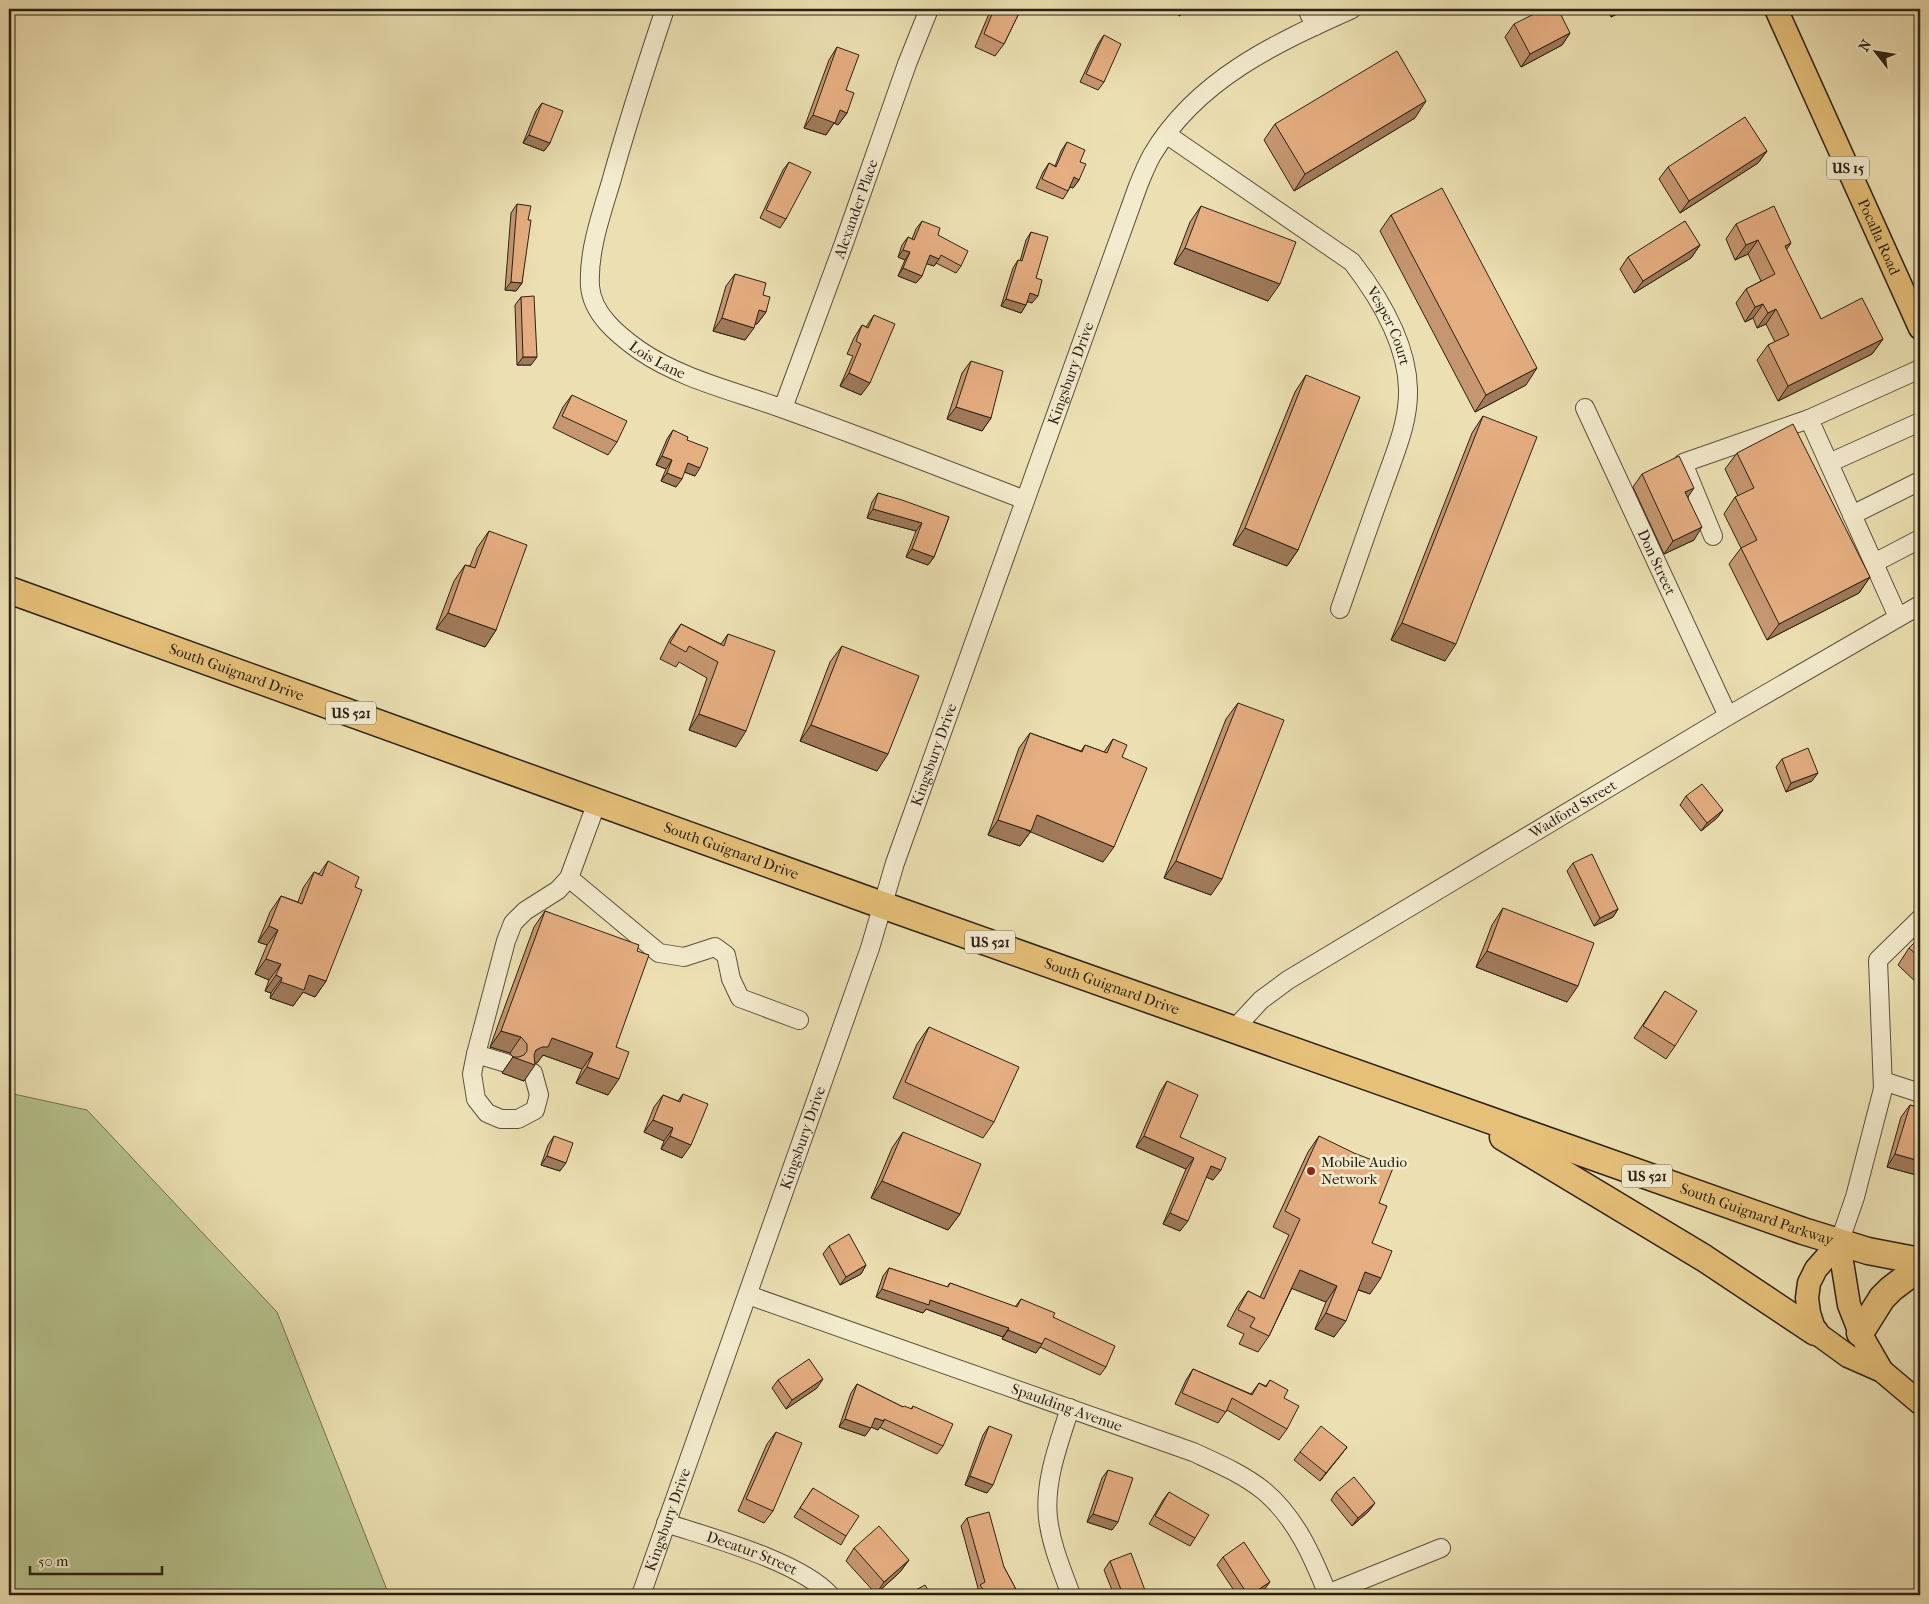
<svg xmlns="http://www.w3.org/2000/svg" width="1929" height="1604" viewBox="0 0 1929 1604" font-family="'IM FELL French Canon',serif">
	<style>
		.green { fill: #b6c38e; stroke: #707252 }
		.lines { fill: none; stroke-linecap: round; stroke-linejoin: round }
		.minor-casing { stroke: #5b513d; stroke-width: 20 }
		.major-casing { stroke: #2b2116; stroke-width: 25 }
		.highway-casing { stroke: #2b2116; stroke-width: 29 }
		.minor { stroke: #f3ebcd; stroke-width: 18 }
		.major { stroke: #e6c079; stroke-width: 22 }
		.highway { stroke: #e6c079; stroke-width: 26 }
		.wall { fill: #c5966f; stroke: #2b2116 }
		.shaded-wall { fill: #a07a5a; stroke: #2b2116 }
		.building { fill: #e5ae81; stroke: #2b2116 }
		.poi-dot { fill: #8f2418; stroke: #f3ebcd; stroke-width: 2 }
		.labels { text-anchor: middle; stroke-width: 5; stroke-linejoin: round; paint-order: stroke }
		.shield { fill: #f3ebcd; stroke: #675e4d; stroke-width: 1 }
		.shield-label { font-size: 14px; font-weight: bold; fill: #2b2116 }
		.street-label { font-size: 15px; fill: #2b2116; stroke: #f3ebcd }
		.poi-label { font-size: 15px; fill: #2b2116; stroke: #f3ebcd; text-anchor: start }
	</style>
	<rect width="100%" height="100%" fill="#ece0b2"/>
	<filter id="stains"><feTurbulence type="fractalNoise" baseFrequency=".004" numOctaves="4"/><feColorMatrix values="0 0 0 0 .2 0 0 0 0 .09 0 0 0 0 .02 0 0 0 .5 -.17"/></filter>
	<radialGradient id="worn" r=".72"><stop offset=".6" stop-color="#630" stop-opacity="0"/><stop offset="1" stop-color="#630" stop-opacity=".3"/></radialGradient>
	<!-- green -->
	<path class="green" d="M9,1093L87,1110L277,1312L389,1595H9Z"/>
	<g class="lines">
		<!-- minor casing -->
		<g class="minor-casing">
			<g id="minor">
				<path id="s1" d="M665,9C646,66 627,124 611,182C601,215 588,252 590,286C592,314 618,335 639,350C681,379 734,391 781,408C863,437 944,469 1025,500"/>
				<path d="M1307,9L1315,26"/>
				<path id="s2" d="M1166,134L1352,262C1379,297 1407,343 1408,389C1409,423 1394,455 1383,487C1368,528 1354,569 1340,609"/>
				<path id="s3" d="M783,408L844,243L907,64L929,9"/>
				<path id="s4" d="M1585,408L1728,716"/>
				<path d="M1829,463L1920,422"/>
				<path d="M1852,515L1920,481"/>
				<path d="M1713,536L1683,463L1809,419"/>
				<path d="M1874,563L1920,539"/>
				<path d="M1898,617L1809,419L1920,369"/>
				<path d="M569,878L659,953L684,957L715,947L726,955L731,979L740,998L799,1020"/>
				<path id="s5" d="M1235,1028L1261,1000L1288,980L1728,716L1920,605"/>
				<path d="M476,1054L506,1063"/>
				<path d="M533,1073L539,1095L535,1110L518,1119H501L487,1113L476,1099L472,1074L476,1054L506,941L513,923L525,911L558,890L569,878L597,802"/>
				<path d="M1883,1081L1920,1093"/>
				<path d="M1839,1243L1855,1197L1883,1089L1878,960L1920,919"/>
				<path id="s6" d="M748,1295L1193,1452C1217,1463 1243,1474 1264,1491C1296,1518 1313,1557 1328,1595"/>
				<path d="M1070,1408C1059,1443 1044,1481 1048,1518C1051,1545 1062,1570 1071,1595"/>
				<path id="s7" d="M666,1523C711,1538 799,1561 830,1595"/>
				<path d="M1327,1594L1441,1548"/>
				<path id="s8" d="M641,1595L870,948L895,863L1138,186C1142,176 1147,164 1152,155C1197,79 1276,43 1352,9"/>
			</g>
		</g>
		<!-- major casing -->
		<g class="major-casing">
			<g id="major">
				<path id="s9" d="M1776,9L1920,328"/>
				<path d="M1839,1243L1816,1269L1809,1283L1807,1298L1809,1313L1815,1332L1848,1356L1882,1371L1920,1403"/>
				<path d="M1839,1243L1849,1305L1860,1333L1882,1371"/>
			</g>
		</g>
		<!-- highway casing -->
		<g class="highway-casing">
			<g id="highway">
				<path id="s10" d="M9,590L882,905L1803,1231L1868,1251L1920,1261"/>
				<path d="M1503,1137L1704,1258L1815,1332"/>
				<path d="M1860,1333L1882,1298L1891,1289L1920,1267"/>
			</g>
		</g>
		<!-- minor -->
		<use href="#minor" class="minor"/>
		<!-- major -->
		<use href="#major" class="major"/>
		<!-- highway -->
		<use href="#highway" class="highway"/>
	</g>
	<!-- wall -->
	<path class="wall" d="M991,9H1021L1004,44L995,56L975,47Z
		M1173,9H1190L1179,16Z
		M1607,9H1627L1611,17Z
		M1848,9H1859L1852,14Z
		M1514,24L1570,33L1562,45L1521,67L1505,37Z
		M1104,35V82L1098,90L1080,82L1098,44Z
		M837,47L846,90L847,113L838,125L834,123L826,135L804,128L829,60Z
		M542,103L550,143L544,151L523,143L536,111Z
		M1415,118L1294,191L1264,140L1275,124Z
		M1067,142L1080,162L1079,180L1073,188L1070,187L1068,191L1063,199L1036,188L1043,172L1049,163L1055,166L1061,151Z
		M1767,151L1758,163L1680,213L1659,179L1668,167Z
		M789,162L786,219L780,228L760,218L783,170Z
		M517,204L528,220L522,283L516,291L505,290L511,213Z
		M1201,206L1268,301L1174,264L1190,222Z
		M1391,215L1526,385L1475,412L1380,231Z
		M922,221L938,235L961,266L956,273L936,263L934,266L926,263L922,276L916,283L898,276L905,260L898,257L902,245L908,237L912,239L916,229Z
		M1736,224L1786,250L1821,319L1883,339L1872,354L1778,401L1757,360L1768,345L1775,342L1766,324L1757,328L1753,318L1745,322L1736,303L1746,289L1761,281L1748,254L1735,260L1726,239Z
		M1031,232L1036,278L1032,303L1028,301L1021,313L1001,306L1013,268L1018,260L1020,261L1026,240Z
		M1700,245L1691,258L1634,293L1620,269L1628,257Z
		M735,274L763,295L766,312L757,324H755L745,340L713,331L726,286Z
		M521,297L531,365H517L515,305Z
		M874,315L861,395L840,386L853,356L847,354L854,338L862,325L866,327Z
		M971,361L991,418L982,431L947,419L962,373Z
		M1306,375L1298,550L1287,566L1233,545L1295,392Z
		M572,395L617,442L608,455L553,428L563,407Z
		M1483,416L1445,661L1391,640L1472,433Z
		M673,430L687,440L695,476L684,472L676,487L661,481L666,469L656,465L667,439Z
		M1737,453L1870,577L1859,593L1767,640L1729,564L1741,548L1724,514L1735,497L1738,496L1725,469Z
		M1642,474L1688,497L1694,540L1664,554L1633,487Z
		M878,493L949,517L934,557L928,565L906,557L916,531L867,518L872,502Z
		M489,531L496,630L485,647L436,629L454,581L465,565L470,566L477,548Z
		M681,624L721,644L728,634L736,747L689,730L707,678L679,662L676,667L660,659L670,639Z
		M842,646L877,771L800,741L830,662Z
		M1238,703L1211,895L1164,878L1226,719Z
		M1030,733L1081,751L1085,745L1104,752L1113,739L1122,757L1103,862L1031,831L1020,846L988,835L1019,748Z
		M1782,759L1812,781L1786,792L1776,767Z
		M1686,796L1723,810L1717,818L1701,831L1680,805Z
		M328,861L355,887L326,981L315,997L303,992L293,1006L270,998L271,993L265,991L269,980L255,974L267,945L258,942L270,912L281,896L298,902L303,888L314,872L319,874Z
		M1573,863L1618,909L1613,917L1594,926L1567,871Z
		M1503,908L1567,1002L1476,967L1492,925Z
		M545,911L637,951L616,1047L608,1095L576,1083L582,1069L543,1055L537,1063H535L524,1081L502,1073L513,1057L510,1053L490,1047L534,927Z
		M1920,937V986L1898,965L1909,948Z
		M1665,991L1675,1046L1666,1059L1634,1038Z
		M929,1027L994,1122L983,1138L893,1098L917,1044Z
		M1167,1081L1180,1137L1213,1180L1206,1177L1180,1231L1163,1224L1186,1169L1136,1147L1160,1092Z
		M683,1094L682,1158L661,1149L664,1141L644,1132L654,1107L663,1095L678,1101Z
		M1910,1105L1920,1108V1176L1887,1167L1901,1117Z
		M903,1132L960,1214L948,1230L871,1198L892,1148Z
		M554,1136L560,1171L541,1165L548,1145Z
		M1319,1136L1379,1203L1372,1243L1370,1294L1358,1290L1334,1337L1315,1329L1326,1302L1292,1288L1269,1336L1258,1352L1239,1344L1244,1334L1227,1326L1237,1307L1248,1291L1260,1297L1289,1235L1273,1227L1308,1152Z
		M829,1246L866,1265L861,1274L840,1285L823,1254Z
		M889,1268L947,1287L950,1283L1015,1307L1021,1299L1053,1317L1106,1367L1100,1375L1040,1347L1036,1353L1002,1339L1003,1337L926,1309L923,1313L876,1297L883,1276Z
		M1193,1369L1251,1394L1259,1383L1266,1386L1270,1380L1287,1429L1279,1440L1227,1410L1218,1423L1175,1404L1186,1380Z
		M778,1380L817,1388L786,1409L772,1388Z
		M857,1384L903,1407L911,1409L913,1406L943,1446L937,1454L879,1427L878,1430L871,1427L865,1436L839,1427L851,1393Z
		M989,1426L987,1493L965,1485L983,1435Z
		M776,1432L773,1511L764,1523L738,1511L767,1444Z
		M1347,1447L1320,1481L1294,1460L1300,1452Z
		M1108,1470L1112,1530L1087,1522L1102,1478Z
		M813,1488L846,1536L841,1545L794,1517Z
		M1169,1492L1195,1538L1190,1546L1149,1524L1163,1500Z
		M1336,1492L1369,1511L1352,1526L1331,1500Z
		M967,1518L1004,1567L1019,1595H976L975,1593L978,1588L961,1526Z
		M854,1548L909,1560L900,1572L876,1594L846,1561Z
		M1223,1557L1264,1590L1256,1595H1237L1217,1565Z
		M1110,1561L1144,1595H1114L1104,1570Z"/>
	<!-- shaded-wall -->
	<path class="shaded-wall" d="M1184,9H1190L1179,16Z
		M1616,9H1627L1611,17Z
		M1856,9H1859L1852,14Z
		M1570,33L1562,45L1521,67L1530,54Z
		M1426,101L1415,118L1294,191L1305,174Z
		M840,110L847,113L838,125L834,123L826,135L804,128L813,115Z
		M529,135L550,143L544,151L523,143Z
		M1767,151L1758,163L1680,213L1689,201Z
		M1074,177L1079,180L1073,188L1068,186Z
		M1758,240L1748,254L1735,260L1746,245Z
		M1791,243L1781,258L1785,246Z
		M1700,245L1691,258L1634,293L1643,281Z
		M1185,248L1280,284L1268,301L1174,264Z
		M903,250L910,252L905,260L898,257Z
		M930,255L939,259L934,266L924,263Z
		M903,268L922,276L916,283L898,276Z
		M511,282L522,283L516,291L505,290Z
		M1030,293L1038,296L1032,303L1025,301Z
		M1006,299L1026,305L1021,313L1001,306Z
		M1763,304L1753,318L1745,322L1755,307Z
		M1776,309L1766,324L1757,328L1768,313Z
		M759,310L766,312L757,324L750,322Z
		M722,318L754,328L745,340L713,331Z
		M1883,339L1872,354L1778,401L1788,386Z
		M523,357H537L531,365H517Z
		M1537,368L1526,385L1475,412L1486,395Z
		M849,373L870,383L861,395L840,386Z
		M956,407L991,418L982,431L947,419Z
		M662,456L672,460L666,469L656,465Z
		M688,463L700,468L695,476L682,471Z
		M667,473L682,479L676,487L661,481Z
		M1694,488L1686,500L1685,492Z
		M873,509L922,523L916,531L867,518Z
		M1702,527L1694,540L1664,554L1673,541Z
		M1245,528L1298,550L1287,566L1233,545Z
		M912,549L934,557L928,565L906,557Z
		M1870,577L1859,593L1767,640L1779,624Z
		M448,613L496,630L485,647L436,629Z
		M1402,623L1456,644L1445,661L1391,640Z
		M699,714L746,731L736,747L689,730Z
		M811,725L888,754L877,771L800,741Z
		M1818,773L1812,781L1786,792L1791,783Z
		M1723,810L1717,818L1701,831L1707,823Z
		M1037,815L1114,847L1103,862L1026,830Z
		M998,820L1031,831L1020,846L988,835Z
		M1176,861L1222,879L1211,895L1164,878Z
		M1618,909L1613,917L1594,926L1600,918Z
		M269,926L278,930L267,945L258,942Z
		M1487,951L1578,986L1567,1002L1476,967Z
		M266,959L281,964L269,980L255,974Z
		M276,975L282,978L271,993L265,991Z
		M309,975L326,981L315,997L303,992L293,1006L270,998L281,982Z
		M501,1031L521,1037L510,1053L490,1047Z
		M552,1038L593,1053L582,1069L543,1055L537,1063H531L535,1065L524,1081L502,1073L513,1057L528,1062L536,1050Z
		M587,1067L619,1079L608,1095L576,1083Z
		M653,1120L673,1128L664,1141L644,1132Z
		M670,1136L691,1145L682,1158L661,1149Z
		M1144,1136L1194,1158L1186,1169L1136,1147Z
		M1895,1154L1920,1161V1176L1887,1167Z
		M547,1156L566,1163L560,1171L541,1165Z
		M1211,1166L1221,1170L1213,1180L1204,1176Z
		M882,1181L960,1214L948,1230L871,1198Z
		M1170,1213L1188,1221L1180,1231L1163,1224Z
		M866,1265L861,1274L840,1285L846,1277Z
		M1300,1270L1337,1286L1326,1302L1288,1287Z
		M1365,1272L1381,1278L1370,1294L1354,1288Z
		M882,1289L930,1300L1009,1328L1003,1337L926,1309L923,1313L876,1297Z
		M1326,1313L1346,1321L1334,1337L1315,1329Z
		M1008,1330L1042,1344L1036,1353L1002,1339Z
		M823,1379L817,1388L786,1409L792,1400Z
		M875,1418L884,1421L878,1430L869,1426Z
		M845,1419L871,1428L865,1436L839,1427Z
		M1347,1447L1341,1455L1320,1481L1326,1473Z
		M970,1476L993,1485L987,1493L965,1485Z
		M1375,1503L1369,1511L1352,1526L1358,1518Z
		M1093,1514L1118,1522L1112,1530L1087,1522Z
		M909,1560L900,1572L876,1594L884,1582Z
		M1270,1582L1264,1590L1256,1595H1250Z"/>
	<!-- building -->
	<path class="building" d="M994,9H1021L1004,44L984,34Z
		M1544,9H1558L1570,33L1530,54L1514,24Z
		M1104,35L1121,44L1104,82L1086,74Z
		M837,47L859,55L846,90L854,93L847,113L840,110L835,123L813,115Z
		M1397,51L1426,101L1305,174L1275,124Z
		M542,103L563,111L550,143L529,135Z
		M1745,117L1767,151L1689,201L1668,167Z
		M1067,142L1085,150L1080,162L1086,164L1079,180L1074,177L1068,191L1042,179L1049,163L1056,167Z
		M789,162L811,172L786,219L766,210Z
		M1442,188L1537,368L1486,395L1391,215Z
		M517,204L531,206L528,220H531L522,283L511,282Z
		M1201,206L1296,242L1280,284L1185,248Z
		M1774,206L1791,243L1785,246L1821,319L1862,298L1883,339L1788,386L1768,345L1789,335L1776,309L1768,313L1763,304L1755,307L1746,289L1775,274L1758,240L1746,245L1736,224Z
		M922,221L940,228L938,235L968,251L961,266L941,255L939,259L930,255L922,276L903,268L910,252L903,250L908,237L914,240Z
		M1685,221L1700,245L1643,281L1628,257Z
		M1031,232L1048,237L1036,278L1042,280L1038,296L1030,293L1026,305L1006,299L1018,260L1022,261Z
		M735,274L766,283L763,295L770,297L766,312L759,310L754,328L722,318Z
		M534,296L537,357H523L521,297Z
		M874,315L895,324L870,383L849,373L861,344L856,341L862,325L868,328Z
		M971,361L1003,371L991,418L956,407Z
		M1306,375L1360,397L1298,550L1245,528Z
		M572,395L627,421L617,442L562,416Z
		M1483,416L1537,437L1456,644L1402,623Z
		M1793,424L1870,577L1779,624L1741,548L1757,540L1735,497L1754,488L1737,453Z
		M673,430L688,437L687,440L708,448L700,468L688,463L682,479L667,473L672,460L662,456Z
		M1679,456L1694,488L1685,492L1702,527L1673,541L1642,474Z
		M878,493L902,500L949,517L934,557L912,549L922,523L873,509Z
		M489,531L527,545L496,630L448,613L465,565L475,568Z
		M681,624L724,646L728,634L775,651L746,731L699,714L718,662L689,646L686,652L670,643Z
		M842,646L919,676L888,754L811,725Z
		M1238,703L1284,720L1222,879L1176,861Z
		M1030,733L1082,752L1085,745L1107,753L1113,739L1127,745L1122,757L1147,768L1114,847L1037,815L1031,831L998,820Z
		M1808,748L1818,773L1791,783L1782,759Z
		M1702,784L1723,810L1707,823L1686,796Z
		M1592,854L1618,909L1600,918L1573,863Z
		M328,861L359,877L355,887L362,890L326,981L309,975L304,990L281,982L282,978L276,975L281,964L266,959L278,930L269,926L281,896L302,904L314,872L322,876Z
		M1503,908L1594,943L1578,986L1487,951Z
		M545,911L639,945L637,951L649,955L616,1047L629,1052L619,1079L587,1067L593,1053L552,1038L548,1047H542L536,1050L534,1055L535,1065L513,1057H519L524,1055L527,1051V1044L521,1037L501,1031Z
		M1920,937V958L1909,948Z
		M1665,991L1697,1011L1675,1046L1643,1026Z
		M929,1027L1019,1067L994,1122L905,1082Z
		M1167,1081L1198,1095L1180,1137L1226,1158L1221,1170L1211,1166L1188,1221L1170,1213L1194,1158L1144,1136Z
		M683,1094L708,1104L691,1145L670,1136L673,1128L653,1120L663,1095L680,1102Z
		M1910,1105L1920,1108V1161L1895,1154Z
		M903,1132L981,1164L960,1214L882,1181Z
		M554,1136L573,1143L566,1163L547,1156Z
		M1319,1136L1354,1153L1393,1168L1379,1203L1387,1206L1372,1243L1392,1251L1381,1278L1365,1272L1346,1321L1326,1313L1337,1286L1300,1270L1269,1336L1250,1327L1255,1318L1238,1310L1248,1291L1264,1299L1300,1219L1285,1211Z
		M849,1234L866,1265L846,1277L829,1246Z
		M889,1268L948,1287L950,1283L1017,1307L1021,1299L1055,1313L1053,1317L1115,1346L1106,1367L1045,1338L1042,1344L1008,1330L1009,1328L930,1300L929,1305L882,1289Z
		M809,1359L823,1379L792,1400L778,1380Z
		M1193,1369L1252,1395L1259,1383L1266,1387L1270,1380L1288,1390L1284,1398L1299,1406L1287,1429L1232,1398L1226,1412L1182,1393Z
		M857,1384L903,1407L904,1406L912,1409L913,1406L953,1424L943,1446L884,1419V1421L875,1418L871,1428L845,1419Z
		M989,1426L1012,1435L993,1485L970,1476Z
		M1321,1426L1347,1447L1326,1473L1300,1452Z
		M776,1432L802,1443L773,1511L746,1499Z
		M1108,1470L1133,1478L1118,1522L1093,1514Z
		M1354,1477L1375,1503L1358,1518L1336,1492Z
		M813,1488L859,1516L846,1536L800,1508Z
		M1169,1492L1209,1515L1195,1538L1155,1516Z
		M989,1512L1004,1567L1019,1595H987L980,1585L985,1582L967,1518Z
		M879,1526L909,1560L884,1582L854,1548Z
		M1244,1542L1270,1582L1250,1595H1248L1223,1557Z
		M1131,1553L1146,1593L1140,1595H1123L1110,1561Z
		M925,1585L931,1595H907Z
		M710,1590L722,1595H707Z
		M1887,1592L1890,1595H1884Z"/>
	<!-- markers -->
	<circle class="poi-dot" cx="1311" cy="1171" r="5"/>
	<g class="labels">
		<!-- shield labels -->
		<g class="shield">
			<rect x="1827" y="156.5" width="42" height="23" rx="4"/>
			<rect x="326" y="701.5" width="50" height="23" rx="4"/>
			<rect x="965" y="930.5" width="50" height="23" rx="4"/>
			<rect x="1622" y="1164.5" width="50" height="23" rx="4"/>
		</g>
		<g class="shield-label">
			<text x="1848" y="173">US 15</text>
			<text x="351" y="718">US 521</text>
			<text x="990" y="947">US 521</text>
			<text x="1647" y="1181">US 521</text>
		</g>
		<!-- street labels -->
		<g class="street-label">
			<text dy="5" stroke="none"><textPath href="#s3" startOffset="212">Alexander Place</textPath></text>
			<text dy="5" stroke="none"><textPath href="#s9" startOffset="250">Pocalla Road</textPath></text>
			<text dy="5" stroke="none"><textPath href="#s2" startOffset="300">Vesper Court</textPath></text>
			<text dy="5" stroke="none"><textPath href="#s1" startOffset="392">Lois Lane</textPath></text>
			<text dy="5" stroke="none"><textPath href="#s8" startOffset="1295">Kingsbury Drive</textPath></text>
			<text dy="5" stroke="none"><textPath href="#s4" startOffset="170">Don Street</textPath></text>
			<text dy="5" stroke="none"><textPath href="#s10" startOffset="242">South Guignard Drive</textPath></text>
			<text dy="5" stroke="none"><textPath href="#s8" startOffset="890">Kingsbury Drive</textPath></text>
			<text dy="5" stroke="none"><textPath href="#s5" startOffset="404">Wadford Street</textPath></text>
			<text dy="5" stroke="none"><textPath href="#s10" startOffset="768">South Guignard Drive</textPath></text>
			<text dy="5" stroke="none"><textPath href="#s10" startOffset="1172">South Guignard Drive</textPath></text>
			<text dy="5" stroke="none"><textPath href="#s8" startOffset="485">Kingsbury Drive</textPath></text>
			<text dy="5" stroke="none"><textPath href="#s10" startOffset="1856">South Guignard Parkway</textPath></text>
			<text dy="5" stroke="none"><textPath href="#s6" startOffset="338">Spaulding Avenue</textPath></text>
			<text dy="5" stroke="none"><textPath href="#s8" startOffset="80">Kingsbury Drive</textPath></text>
			<text dy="5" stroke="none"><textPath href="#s7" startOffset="91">Decatur Street</textPath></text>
		</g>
		<!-- poi labels -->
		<g class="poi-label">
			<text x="1321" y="1167">Mobile Audio<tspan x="1321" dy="17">Network</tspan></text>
		</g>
	</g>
	<!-- margin -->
	<rect width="1929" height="1604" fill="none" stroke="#ece0b2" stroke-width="30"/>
	<rect x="10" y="10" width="1909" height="1584" fill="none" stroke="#2b2116" stroke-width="2.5"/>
	<rect x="15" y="15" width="1899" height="1574" fill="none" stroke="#2b2116"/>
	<!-- north arrow -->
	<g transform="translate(1876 52) rotate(301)" stroke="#f3ebcd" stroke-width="4" paint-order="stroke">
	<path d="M0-4L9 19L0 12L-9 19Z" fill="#2b2116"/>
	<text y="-8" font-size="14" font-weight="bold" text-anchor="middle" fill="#2b2116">N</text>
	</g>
	<!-- scale -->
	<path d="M30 1566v8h132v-8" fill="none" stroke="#2b2116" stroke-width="2.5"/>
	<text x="38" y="1566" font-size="15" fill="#2b2116" stroke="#f3ebcd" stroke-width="4" paint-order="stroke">50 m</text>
	<rect width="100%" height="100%" filter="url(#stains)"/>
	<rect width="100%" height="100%" fill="url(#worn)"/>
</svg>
